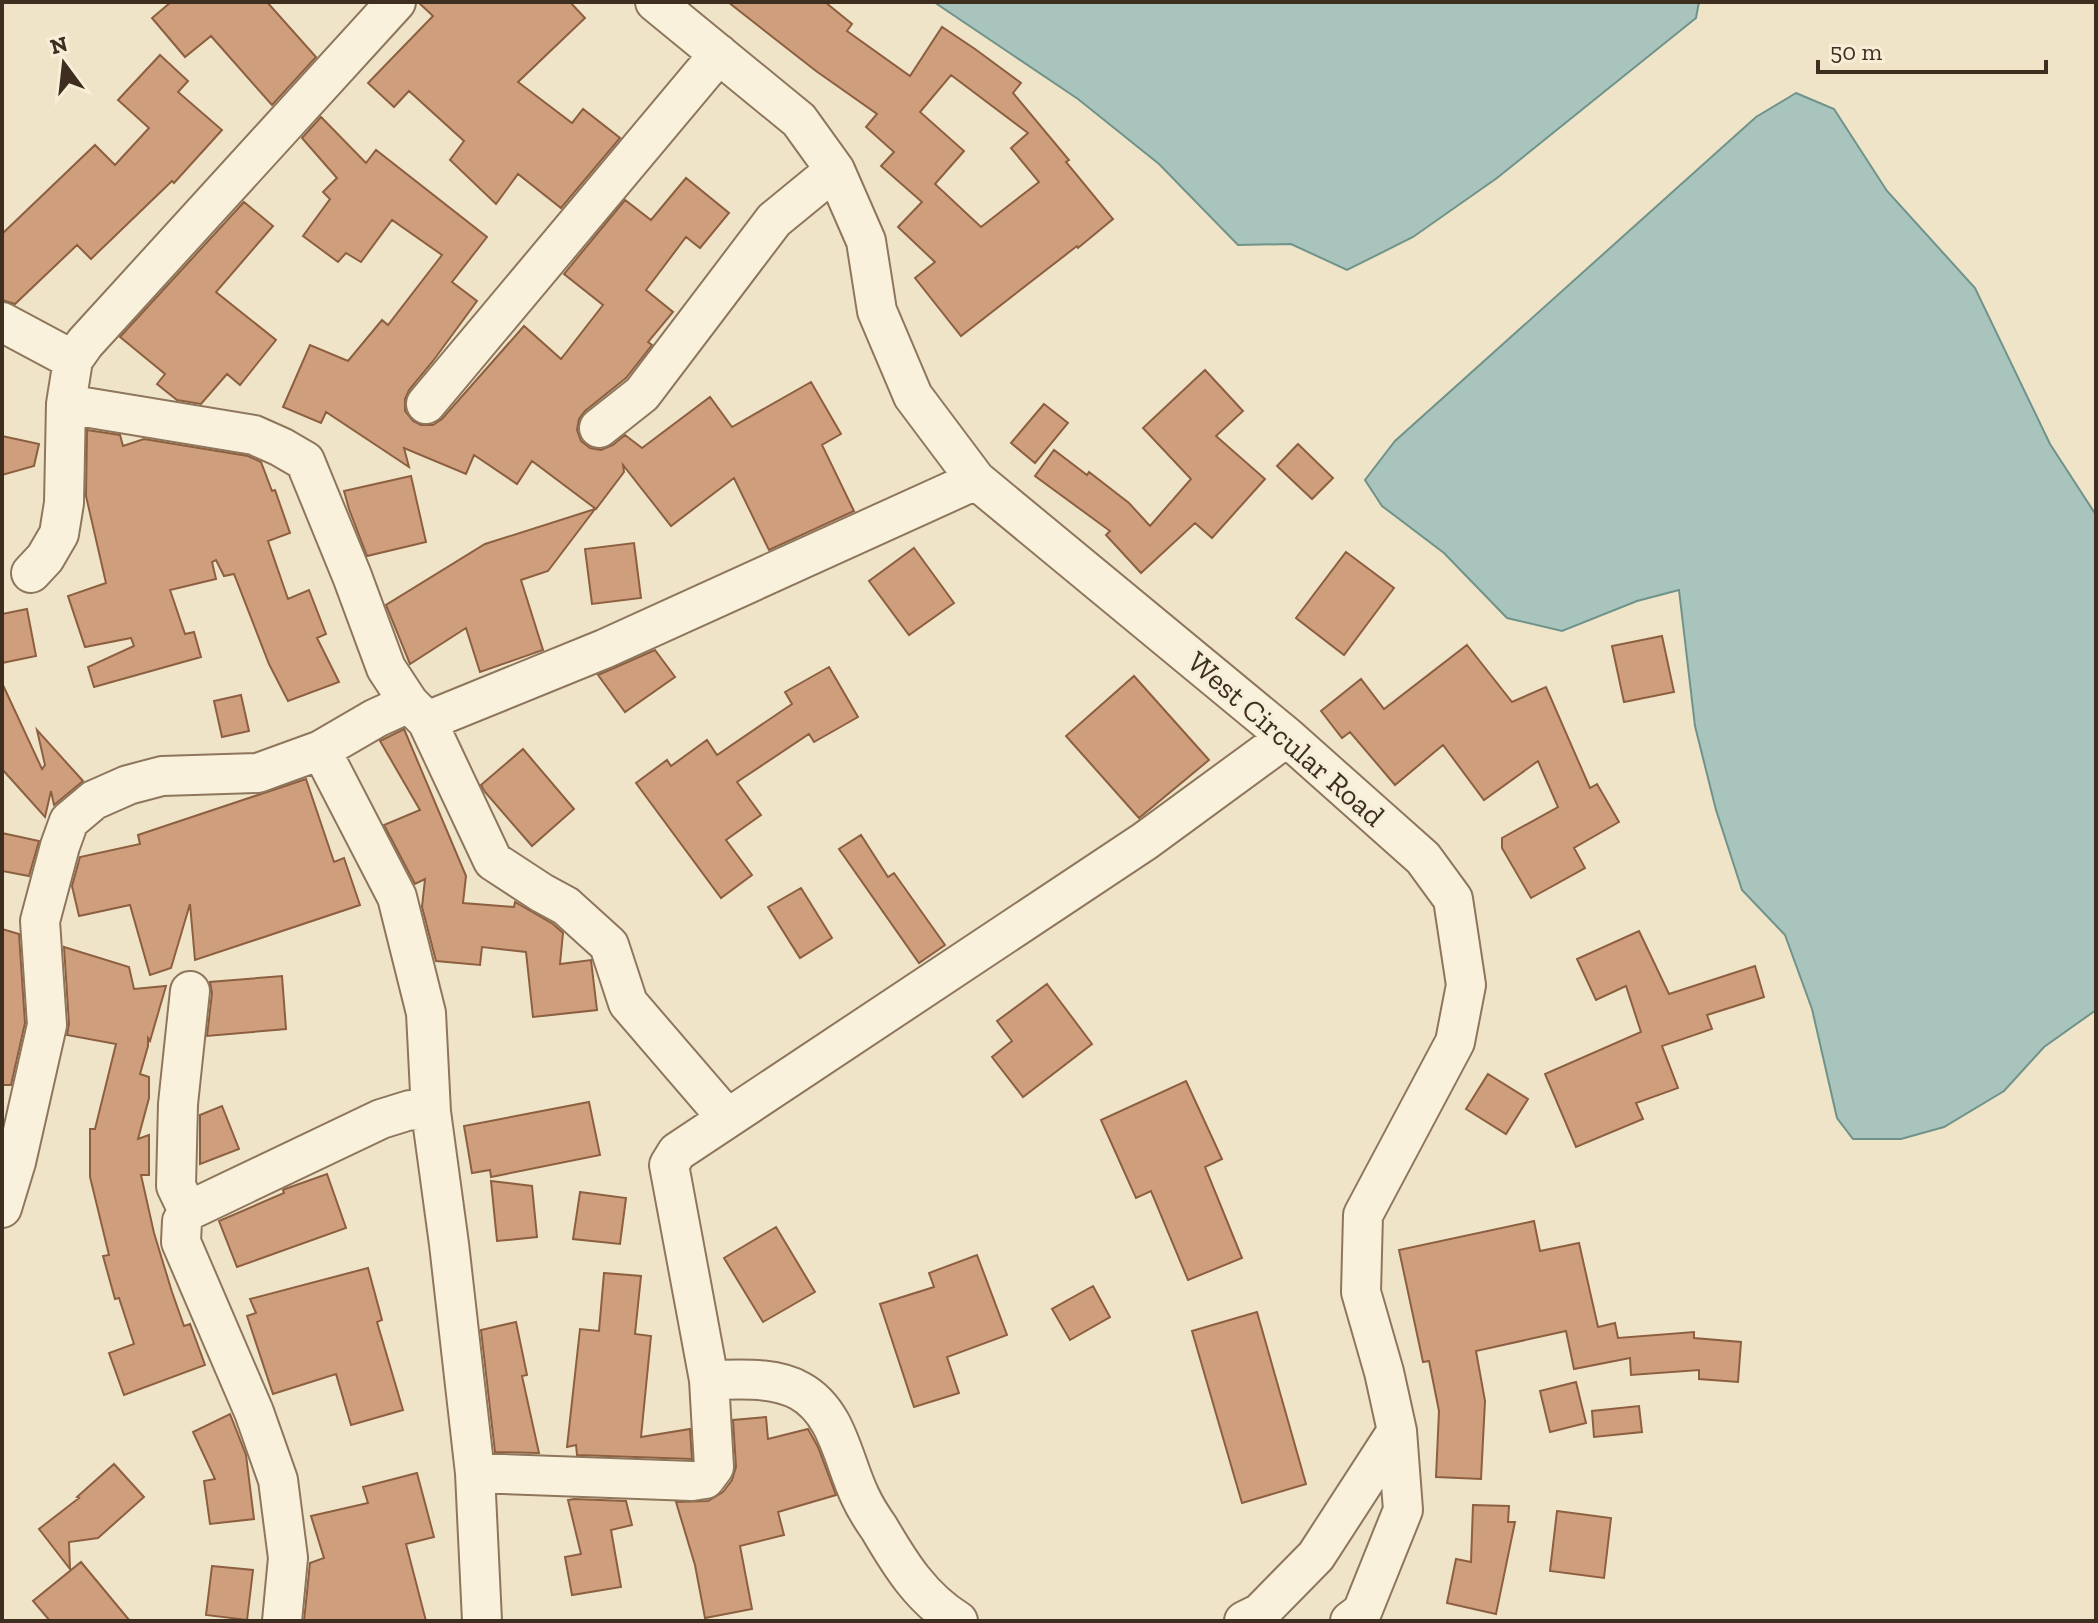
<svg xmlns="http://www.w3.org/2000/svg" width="2098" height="1623" viewBox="0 0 2098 1623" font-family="'Zilla Slab',serif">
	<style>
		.water { fill: #a9c4bc; stroke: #6f938a; stroke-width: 2 }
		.building { fill: #cf9f7d; stroke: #8d5f41; stroke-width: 2; fill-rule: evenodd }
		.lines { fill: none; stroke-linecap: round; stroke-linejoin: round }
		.minor-casing { stroke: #8d765c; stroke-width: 42 }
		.minor { stroke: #faf1dc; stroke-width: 38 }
		.labels { text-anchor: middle; stroke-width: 6; stroke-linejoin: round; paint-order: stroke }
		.street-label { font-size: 30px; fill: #3d2e20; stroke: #f7eed8 }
	</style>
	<rect width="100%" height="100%" fill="#f0e4c8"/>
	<!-- water -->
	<path class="water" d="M934,2H1699L1696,18L1497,178L1413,237L1347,270L1291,244L1238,245L1159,164L1078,99Z
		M1796,93L1834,109L1887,191L1975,288L2050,444L2096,515V1010L2044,1047L2004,1091L1944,1127L1901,1139H1853L1837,1118L1812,1009L1785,935L1742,890L1716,810L1695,726L1679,590L1637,601L1562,631L1507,618L1444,553L1382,506L1365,480L1395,441L1756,117Z"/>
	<!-- building -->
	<path class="building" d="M171,2H267L316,57L272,105L211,36L185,57L152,18Z
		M418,2H570L585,18L518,82L572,123L583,109L620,138L561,208L518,174L496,204L450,160L464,141L409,91L394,107L368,83L433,16Z
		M728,2H825L852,24L847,31L910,76L942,27L975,49L1021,83L1013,93L1069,160L1066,162L1113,219L1078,248L1077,246L961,336L915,278L935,262L898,227L922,202L881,166L894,152L866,127L877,114L816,71ZM951,75L1028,133L1011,148L1039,182L981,227L935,184L964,151L920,112Z
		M160,55L188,81L178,92L222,130L174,183L172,181L91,259L77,245L15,304L2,300V234L95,145L115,165L149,128L118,100Z
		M321,117L366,163L376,150L487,237L452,282L477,301L433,361L409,390L405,399V411L413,421L421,425H433L442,419L524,326L561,359L603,305L564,274L625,200L651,220L686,178L729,213L700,248L686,237L646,290L673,312L648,342L652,345L626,378L585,411L579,419L577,430L581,441L590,448L601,450L613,445L625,435L642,448L710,397L732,427L811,382L841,434L822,445L854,511L769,550L734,478L671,526L623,465L624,472L596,509L532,461L517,484L474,455L466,474L404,448L409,467L326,412L321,423L283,407L310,345L348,361L382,320L388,325L442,255L392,220L361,262L346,253L338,262L303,236L330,199L323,192L337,178L302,138Z
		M244,202L273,226L216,292L276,340L240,385L227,374L201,404L177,400L157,384L165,374L120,337Z
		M1205,370L1243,411L1216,436L1265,479L1212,538L1195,523L1141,573L1106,535L1110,531L1035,476L1054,450L1087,475L1089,472L1129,503L1150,526L1191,479L1143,428Z
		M1044,404L1068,423L1035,463L1011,443Z
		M87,430L120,435L123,446L144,439L248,456L261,462L272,491L275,490L290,533L268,541L288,599L309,590L326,634L317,638L339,682L288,701L269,664L234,574L224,576L216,560L212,562L216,579L170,590L185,634L194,632L201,657L94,687L88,667L134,646L131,638L85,647L68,596L106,583L86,496Z
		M2,436L39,444L34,466L2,475Z
		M1298,444L1333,478L1312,499L1277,466Z
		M411,476L426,542L367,556L349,509L344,491Z
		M595,509L548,571L521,580L543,650L480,672L466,628L410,664L386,605L485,544Z
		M634,543L641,598L592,604L585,549Z
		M914,548L954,603L909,635L869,581Z
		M1346,552L1394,588L1344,655L1296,618Z
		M27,609L36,656L2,663V614Z
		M1662,636L1674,692L1624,702L1612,646Z
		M1467,645L1512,702L1546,687L1590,788L1597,784L1619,822L1574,848L1585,868L1531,898L1502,848V838L1558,807L1538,761L1484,800L1443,745L1395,785L1350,732L1342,738L1321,711L1361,679L1384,709Z
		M655,650L675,677L625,712L598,675Z
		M829,667L858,717L814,742L809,734L737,782L761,815L726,840L752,875L721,898L636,783L667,760L671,766L707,740L717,755L792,704L785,692Z
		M1134,676L1209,760L1139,818L1066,736Z
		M2,683L42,769L45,765L37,730L83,781L54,805L51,791L45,817L2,769Z
		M241,695L249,731L222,737L214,701Z
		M404,729L466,876L463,903L514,907L515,902L553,924L563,933L560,964L591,960L597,1010L533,1017L526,952L482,947L480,965L436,961L422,907L425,879L415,884L384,825L420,810L380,741Z
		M523,749L574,809L532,846L485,792L481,785Z
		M306,779L334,862L344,858L360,905L195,960L190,904L171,968L150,975L130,905L79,916L72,886L80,857L140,844L138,835Z
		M2,833L39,841L29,876L2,871Z
		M861,835L888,877L894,873L945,945L919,963L839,849Z
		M801,888L832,938L800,958L768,907Z
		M2,929L19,934L25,1023L11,1085H2Z
		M1639,931L1669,994L1755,966L1764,997L1707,1015L1712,1029L1662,1046L1678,1088L1636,1103L1643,1119L1576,1147L1545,1074L1641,1032L1626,986L1596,1000L1577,959Z
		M64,947L129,967L134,989L166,986L150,1041L148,1038V1046L140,1074L149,1077V1098L138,1139L149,1135V1175H141L154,1233L172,1292L184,1326L190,1324L205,1365L124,1395L109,1353L134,1344L119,1298L115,1299L103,1256L109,1255L90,1177V1129H95L116,1044L67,1035L69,1024Z
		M282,976L286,1029L207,1036L212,993L210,982Z
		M1047,984L1092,1044L1023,1097L992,1057L1012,1041L997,1021Z
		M1488,1074L1528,1099L1506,1134L1466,1109Z
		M1186,1081L1222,1159L1205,1167L1242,1258L1188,1280L1151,1191L1136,1198L1101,1120Z
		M589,1102L600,1155L491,1177L490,1170L472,1173L464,1126Z
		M222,1106L239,1149L200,1164V1115Z
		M327,1174L346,1228L237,1267L219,1221L284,1193L283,1190L285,1189Z
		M491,1181L532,1186L537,1237L497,1241Z
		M580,1192L626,1198L620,1244L573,1239Z
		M1534,1221L1540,1251L1579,1243L1598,1327L1615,1323L1618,1338L1694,1332V1338L1741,1342L1738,1382L1699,1379V1370L1631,1375L1630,1358L1574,1369L1566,1331L1476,1351L1485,1401L1481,1479L1436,1477L1439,1411L1429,1361L1423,1362L1399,1250Z
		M776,1227L815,1292L763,1322L724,1258Z
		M977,1255L1007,1335L947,1357L959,1393L914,1407L880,1304L934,1287L929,1273Z
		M368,1268L382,1320L377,1322L403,1410L351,1425L336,1374L273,1394L247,1316L256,1313L250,1299Z
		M604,1273L641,1276L635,1334L651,1336L641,1437L690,1429L692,1459L577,1455L576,1445L567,1447L580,1329L599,1331Z
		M1093,1286L1110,1317L1070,1340L1052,1309Z
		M1257,1312L1306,1484L1242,1503L1192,1331Z
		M516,1322L527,1375L522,1376L539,1453L495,1452L481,1330Z
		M1576,1382L1586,1423L1550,1432L1540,1391Z
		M1639,1406L1642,1432L1594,1437L1592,1411Z
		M230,1414L246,1455L254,1519L210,1524L204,1481L215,1479L193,1432Z
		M766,1417L768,1439L808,1429L818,1447L836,1495L778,1512L784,1535L740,1546L752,1609L705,1618L695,1565L676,1502L708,1501L723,1492L732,1480L736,1467L733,1420Z
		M114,1464L144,1497L98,1538L69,1542L70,1569L39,1529L79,1498L77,1497Z
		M417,1473L434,1537L406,1544L426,1621H304L310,1563L324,1558L311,1516L368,1503L363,1487Z
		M574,1499L626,1501L632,1525L611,1530L621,1587L572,1595L565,1557L581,1554L568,1500Z
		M1473,1505L1509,1506L1508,1522H1515L1496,1614L1447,1603L1456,1559L1471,1562Z
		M1557,1511L1611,1518L1604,1578L1550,1571Z
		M81,1562L130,1621H50L33,1601Z
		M212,1566L253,1570L247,1620L206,1615Z"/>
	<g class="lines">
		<!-- minor casing -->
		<g class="minor-casing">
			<path id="minor" d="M655,2L799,120L835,170L866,241L877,311L913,396L976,480L1287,737L1423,858L1453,899L1466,985L1455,1042L1363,1215L1361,1292L1384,1372L1397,1431L1403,1510L1362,1612L1350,1621
				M2,322L73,360
				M66,404L254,435L281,447L305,461L352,576L386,668L409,703L427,721L493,861L542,893L566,906L609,945L628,1003L727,1118
				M426,404L719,54
				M599,428L642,394L774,220L835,170
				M31,573L45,558L59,534L64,503L66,404L73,360L85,343L396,2
				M427,721L604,649L976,480
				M321,750L397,897L426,1013L431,1112L449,1244L475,1473L482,1621
				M2,1208L16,1162L47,1025L40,921L60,846L69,821L94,800L128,785L162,776L258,773L321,750L376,718L409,703
				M188,1211L176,1186L178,1104L190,991
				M709,1380C739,1380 773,1376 800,1391C838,1412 843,1461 860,1496C865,1507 872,1518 879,1528C900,1564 921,1598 958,1621
				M475,1473L692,1481L705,1479L714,1467L709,1380L669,1165L677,1152L1145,841L1287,737
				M282,1621L288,1558L278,1480L254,1412L181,1242L182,1221L188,1211L381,1119L410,1110L431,1112
				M1244,1621L1260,1613L1316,1556L1397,1431"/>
		</g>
		<!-- minor -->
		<use href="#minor" class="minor"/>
	</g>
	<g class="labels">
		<!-- street labels -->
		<g class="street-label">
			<text transform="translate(1286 739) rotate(41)" y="10">West Circular Road</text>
		</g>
	</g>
	<!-- border -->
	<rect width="2098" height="1623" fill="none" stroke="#3d2e20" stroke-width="8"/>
	<!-- north arrow -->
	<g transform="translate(64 64) rotate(345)" stroke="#f7eed8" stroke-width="6" paint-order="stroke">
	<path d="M0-6L14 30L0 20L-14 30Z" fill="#3d2e20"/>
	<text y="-12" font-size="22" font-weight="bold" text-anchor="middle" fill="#3d2e20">N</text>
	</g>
	<!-- scale -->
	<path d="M1818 60v12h228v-12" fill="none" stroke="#3d2e20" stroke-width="4"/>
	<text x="1830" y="60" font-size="24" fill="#3d2e20" stroke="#f7eed8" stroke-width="6" paint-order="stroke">50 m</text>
</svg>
